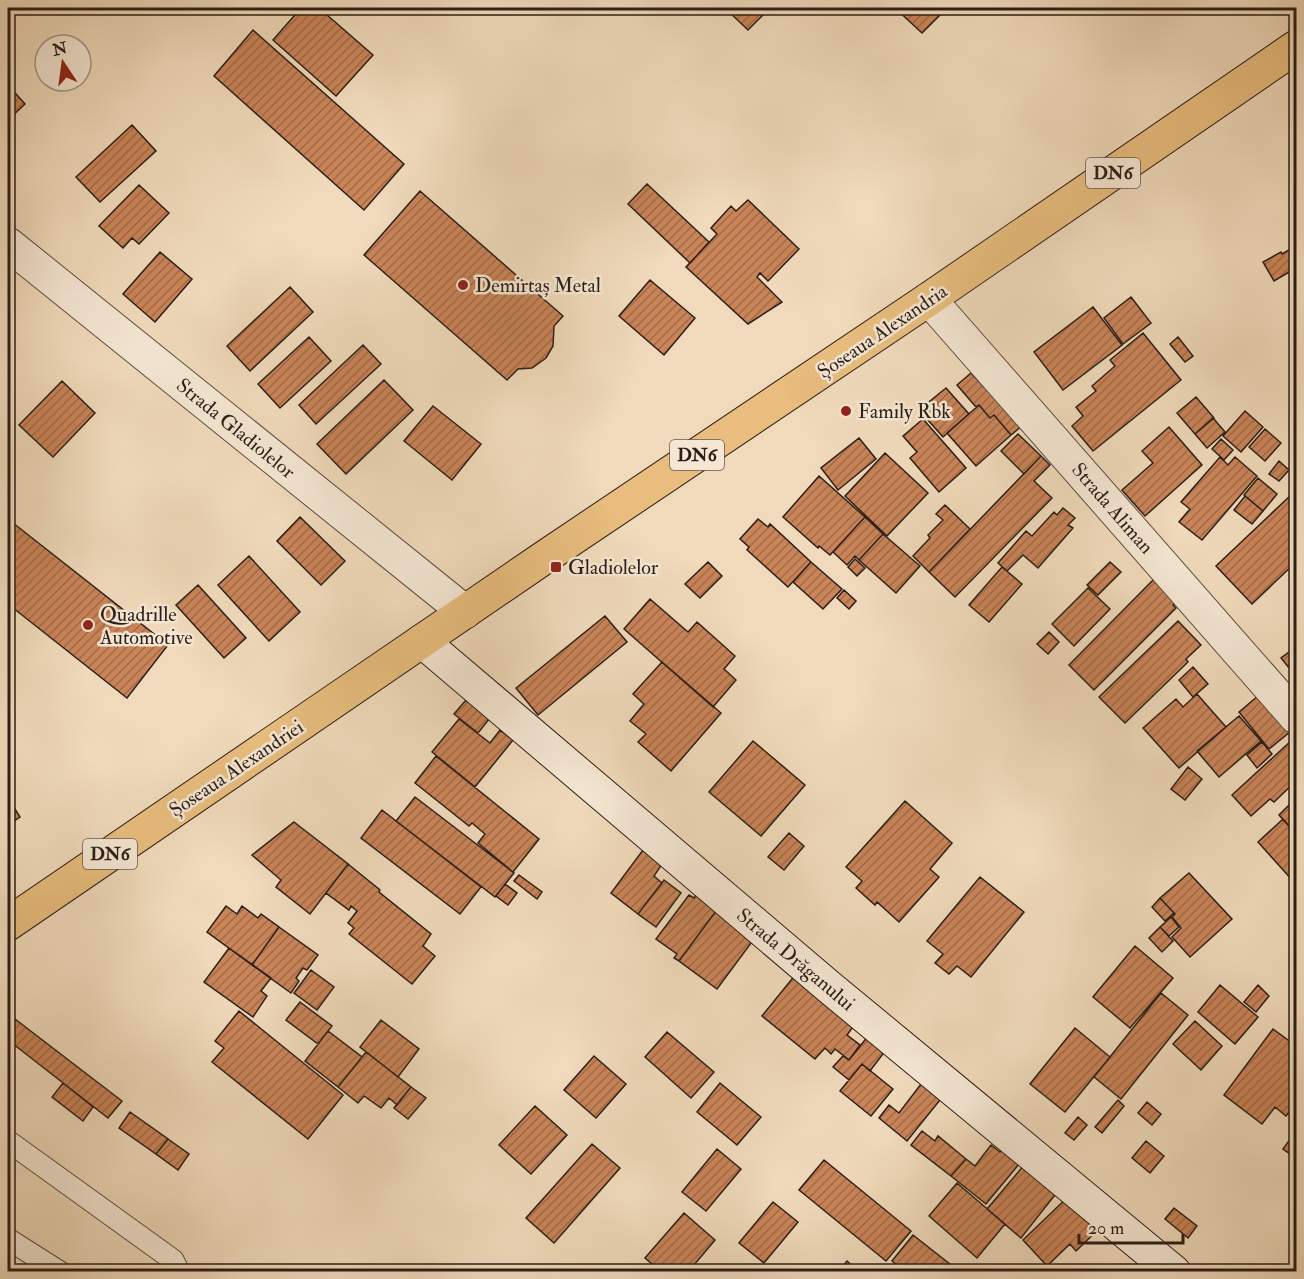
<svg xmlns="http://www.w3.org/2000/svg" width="1304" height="1279" viewBox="0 0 1304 1279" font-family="'IM FELL Double Pica',serif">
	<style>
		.building { fill: url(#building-hatch); stroke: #2b1e18; stroke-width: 1.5 }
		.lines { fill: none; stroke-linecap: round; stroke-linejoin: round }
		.lane-casing { stroke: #5c4d41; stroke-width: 23 }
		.street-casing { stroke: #5c4d41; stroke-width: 35 }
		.secondary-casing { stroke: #2b1e18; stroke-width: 35 }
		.primary-casing { stroke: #2b1e18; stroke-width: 35 }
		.lane { stroke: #f5e7d3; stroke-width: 21 }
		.street { stroke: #f5e7d3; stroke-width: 33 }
		.secondary { stroke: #f5e7d3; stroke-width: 33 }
		.primary { stroke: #e8bd7e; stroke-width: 33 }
		.poi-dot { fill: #8f2418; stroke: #f5e7d3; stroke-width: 2 }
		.labels { text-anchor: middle; stroke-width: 5; stroke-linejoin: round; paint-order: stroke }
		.shield { fill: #f5e7d3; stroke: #685a50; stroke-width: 1.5 }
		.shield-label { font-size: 18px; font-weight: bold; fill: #2b1e18 }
		.poi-label { font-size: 20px; fill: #2b1e18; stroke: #f5e7d3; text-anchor: start }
		.street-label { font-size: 20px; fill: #2b1e18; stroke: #f5e7d3 }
	</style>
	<defs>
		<pattern id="building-hatch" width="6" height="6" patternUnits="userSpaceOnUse" patternTransform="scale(1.5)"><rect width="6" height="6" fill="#c98458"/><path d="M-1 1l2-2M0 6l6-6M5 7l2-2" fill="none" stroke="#a36b48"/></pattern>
	</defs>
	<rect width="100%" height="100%" fill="#f0dabb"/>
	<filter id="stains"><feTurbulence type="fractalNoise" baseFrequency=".00333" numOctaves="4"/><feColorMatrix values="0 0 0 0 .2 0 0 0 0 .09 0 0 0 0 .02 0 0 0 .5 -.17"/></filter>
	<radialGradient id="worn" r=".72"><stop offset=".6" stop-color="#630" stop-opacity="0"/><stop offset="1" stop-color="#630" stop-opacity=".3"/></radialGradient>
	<!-- building -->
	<path class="building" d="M301,8H319L373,55L336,96L273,40Z
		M725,8H770L748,30Z
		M895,8H947L922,33Z
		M253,30L404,164L364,210L214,76Z
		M8,85L25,104L8,120Z
		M132,125L156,151L100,202L76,177Z
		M647,184L709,242L690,263L628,204Z
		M139,185L169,213L139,244L132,238L123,248L99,226Z
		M420,191L563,316L554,326L553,346L546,358L532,368L518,369L507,380L364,255Z
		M748,200L799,249L768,281L760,273L757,277L782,302L748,324L686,267L717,234L711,228L731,206L736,211Z
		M1296,246V268L1274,281L1263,262L1281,252L1282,254Z
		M160,252L192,279L155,322L123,294Z
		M650,280L695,318L664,355L619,316Z
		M290,287L313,312L250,371L227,346Z
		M1131,297L1151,323L1123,344L1104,318Z
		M1093,307L1122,345L1063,390L1034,352Z
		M1143,333L1181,380L1093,451L1072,426L1083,416L1076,407L1096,391L1092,386L1115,366L1110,360Z
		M309,337L331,361L280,408L258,384Z
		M1178,337L1193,356L1185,362L1170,344Z
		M363,345L381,364L316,424L299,405Z
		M971,373L984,387L987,384L1023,425L1011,435L994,415L990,418L979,405L976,407L957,385Z
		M384,380L413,410L346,474L317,444Z
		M62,381L95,413L53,457L19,425Z
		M946,388L969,414L943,437L919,410Z
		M1196,397L1214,418L1195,434L1177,413Z
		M979,405L990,418L994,415L1011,435L976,466L947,433Z
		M433,406L481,444L452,480L404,441Z
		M1245,411L1263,427L1241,452L1223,436Z
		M1213,418L1225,432L1207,448L1195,434Z
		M923,419L966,468L939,492L910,458L917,452L903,436Z
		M1169,427L1202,465L1145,516L1122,490L1153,463L1142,451Z
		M1265,429L1281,443L1265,461L1249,447Z
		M1018,434L1041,456L1024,474L1001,451Z
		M859,438L876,459L838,490L821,468Z
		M1221,439L1233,450L1224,460L1212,449Z
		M885,453L928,493L887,536L845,496Z
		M1041,456L1050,465L1034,481L1052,498L955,597L929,572Z
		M1220,457L1228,465L1235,457L1257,476L1202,540L1179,522L1190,509L1181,502Z
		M1279,461L1289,470L1279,481L1269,474Z
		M819,476L865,517L830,555L819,546L818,548L783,517Z
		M1258,478L1277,494L1263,511L1244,495Z
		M1292,494L1296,499V562L1252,604L1216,566Z
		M1245,496L1263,511L1252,524L1234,510Z
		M945,505L970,529L929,572L913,556L930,538L928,535L943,520L936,514Z
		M1063,508L1075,518L1068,525L1073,528L1038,568L1023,555L1007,571L998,563L1026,531L1032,536L1054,512L1057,515Z
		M300,517L345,561L321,585L277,541Z
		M865,517L883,534L859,560L855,556L847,565L833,552Z
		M8,519L168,645L127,698L8,604Z
		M758,519L768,527L770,524L811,562L788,587L747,550L749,547L740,539Z
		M883,534L920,566L896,593L859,560Z
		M249,556L300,612L269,641L218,585Z
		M855,559L865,568L857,576L848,567Z
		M708,562L722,576L700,598L685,584Z
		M811,562L842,589L823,609L793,582Z
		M1110,562L1121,572L1098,595L1087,585Z
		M1002,567L1022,584L989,622L969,605Z
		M1154,579L1177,601L1173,605L1176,608L1094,690L1069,665Z
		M198,585L246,638L224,658L176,605Z
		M1088,588L1110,609L1074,646L1052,624Z
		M844,590L856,601L849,609L837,598Z
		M650,599L688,632L697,622L735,656L724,669L736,680L713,707L624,629Z
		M605,616L627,642L538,715L516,688Z
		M1178,621L1201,645L1186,659L1188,662L1125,723L1099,697Z
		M1049,632L1059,642L1048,654L1037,644Z
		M1296,647V673L1294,674L1281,658Z
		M662,662L721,713L671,771L638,742L646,734L630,721L644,704L633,694Z
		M1193,667L1208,684L1193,697L1179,680Z
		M1265,690L1296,727L1269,749L1239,712Z
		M1197,694L1226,727L1179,768L1143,728L1176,699L1183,707Z
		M466,700L489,719L478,733L454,714Z
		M1239,716L1261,741L1219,777L1197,751Z
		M459,719L490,743L500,730L513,740L475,787L432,752Z
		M1292,740L1296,745V781L1274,802L1270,799L1251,816L1232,795Z
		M753,741L805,785L761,836L709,792Z
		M1262,742L1272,754L1257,768L1247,755Z
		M436,756L539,839L513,872L478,843L485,834L472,823L469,826L415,783Z
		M1188,767L1202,779L1185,800L1171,789Z
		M415,797L514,873L495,897L396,821Z
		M8,798L20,817L8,825Z
		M1296,798V834L1279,815Z
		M905,801L952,843L930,869L939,877L899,922L877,902L875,905L856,888L862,881L846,867Z
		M382,810L481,887L460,914L361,838Z
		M1283,819L1296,834V878L1293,881L1258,842Z
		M294,822L348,864L310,914L276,887L281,880L252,855Z
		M789,833L804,846L784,870L768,857Z
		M643,850L662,864L654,876L662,883L638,914L611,893Z
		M348,864L380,890L379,892L431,934L423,946L435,956L412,984L349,934L354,928L348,923L357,911L351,906L349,910L326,893Z
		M1189,873L1232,919L1190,957L1172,937L1181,928L1172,917L1175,914L1160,898Z
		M519,875L542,892L537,899L514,881Z
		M980,877L1024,912L971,977L957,966L949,974L935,963L943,954L927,941Z
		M664,880L681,893L656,927L638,914Z
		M505,884L517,893L508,905L496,896Z
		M698,891L719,907L679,961L674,958L677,954L656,939L689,895L694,898Z
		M1160,898L1174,913L1165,921L1152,907Z
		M226,906L237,914L242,906L258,918L261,914L279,927L252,965L207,932Z
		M719,907L757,935L717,989L679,961Z
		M1171,917L1179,927L1169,936L1160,927Z
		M279,927L318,955L307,970L303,968L296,978L299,981L291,993L252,965Z
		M1160,927L1173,941L1162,952L1149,938Z
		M1135,946L1173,978L1130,1028L1093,997Z
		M229,948L271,978L261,991L267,996L253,1017L204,982Z
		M800,969L855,1024L847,1035L860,1045L849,1060L835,1049L831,1054L825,1048L815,1059L762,1016Z
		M311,970L334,987L317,1010L294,993Z
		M1220,985L1258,1017L1235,1044L1198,1012Z
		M1258,985L1269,996L1256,1012L1244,1002Z
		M1161,993L1188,1015L1121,1099L1094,1077Z
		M300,1002L332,1026L318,1044L286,1020Z
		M239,1011L343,1095L308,1139L212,1062L224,1048L215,1041Z
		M15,1019L122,1101L108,1118L8,1040V1029Z
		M381,1020L419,1049L398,1077L360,1047Z
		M1195,1021L1222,1046L1201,1070L1173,1044Z
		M1075,1028L1110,1057L1065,1112L1030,1084Z
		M1273,1029L1296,1046V1118L1289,1112L1286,1116L1275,1107L1262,1124L1224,1095Z
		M328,1031L362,1057L338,1087L305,1061Z
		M667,1032L714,1072L691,1098L645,1057Z
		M868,1036L886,1050L870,1071L862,1064L849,1080L833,1067L843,1056L849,1060Z
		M366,1052L411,1087L397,1105L389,1098L381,1108L364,1096L358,1103L338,1087Z
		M594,1056L626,1084L596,1118L564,1090Z
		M862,1064L893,1089L871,1116L840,1091Z
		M63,1083L93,1107L83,1121L52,1097Z
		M720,1083L761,1117L737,1145L697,1112Z
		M921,1084L948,1090L907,1141L879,1118L889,1105L899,1113Z
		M411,1087L426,1098L408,1119L394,1108Z
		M1118,1100L1124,1106L1102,1133L1095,1127Z
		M1147,1102L1161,1114L1152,1125L1138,1113Z
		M535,1106L567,1135L531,1174L499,1145Z
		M130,1112L168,1139L156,1154L119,1128Z
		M1078,1117L1087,1125L1074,1140L1065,1133Z
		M922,1131L935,1141L938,1136L966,1159L951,1176L911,1145Z
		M1296,1131V1158L1283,1149Z
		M168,1139L189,1154L178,1170L156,1154Z
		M1146,1141L1164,1156L1150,1173L1132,1158Z
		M592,1144L620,1168L554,1243L526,1218Z
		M1006,1144L1024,1158L986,1204L951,1176L966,1159L975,1166L991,1145L1000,1152Z
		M717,1149L741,1169L706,1211L682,1192Z
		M824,1160L911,1231L886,1261L799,1190Z
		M1025,1164L1062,1186L1021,1238L987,1209Z
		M957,1183L1005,1224L977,1258L929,1216Z
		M1073,1192L1104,1224L1076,1251L1070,1244L1047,1266L1023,1240Z
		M773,1202L798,1222L764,1263L739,1243Z
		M1174,1208L1197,1226L1188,1238L1165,1219Z
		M684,1213L715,1240L688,1272H661L645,1258Z
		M913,1235L960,1272H905L892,1261Z
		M847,1261L859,1272H838Z"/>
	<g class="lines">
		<!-- lane casing -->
		<g class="lane-casing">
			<path id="lane" d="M8,1141L173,1260L179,1272
				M8,1239L60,1272"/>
		</g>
		<!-- street casing -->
		<g class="street-casing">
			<path id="street" d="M8,244L465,612
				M929,299L1296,717"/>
		</g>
		<!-- secondary casing -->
		<g class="secondary-casing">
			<path id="secondary" d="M422,641L828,986L1174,1272"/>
		</g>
		<!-- primary casing -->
		<g class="primary-casing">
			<path id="primary" d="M8,924L542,559L929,299L1296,47"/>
		</g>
		<!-- lane -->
		<use href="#lane" class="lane"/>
		<!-- street -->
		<use href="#street" class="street"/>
		<!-- secondary -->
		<use href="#secondary" class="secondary"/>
		<!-- primary -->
		<use href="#primary" class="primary"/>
	</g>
	<!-- markers -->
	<g class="poi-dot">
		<circle cx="463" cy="285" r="6"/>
		<circle cx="846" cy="411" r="6"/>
		<rect x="550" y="561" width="12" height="12" rx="3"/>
		<circle cx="88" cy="625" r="6"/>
	</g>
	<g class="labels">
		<!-- shield labels -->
		<g class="shield">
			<rect x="1086" y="158" width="54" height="30" rx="4.5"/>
			<rect x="670" y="440" width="54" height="30" rx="4.5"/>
			<rect x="83" y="839" width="54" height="30" rx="4.5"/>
		</g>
		<g class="shield-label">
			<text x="1113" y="179">DN6</text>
			<text x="697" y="461">DN6</text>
			<text x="110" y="860">DN6</text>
		</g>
		<!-- poi labels -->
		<g class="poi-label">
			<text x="475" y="292">Demirtaș Metal</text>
			<text x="858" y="418">Family Rbk</text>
			<text x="568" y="574">Gladiolelor</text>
			<text x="100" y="621">Quadrille<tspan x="100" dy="23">Automotive</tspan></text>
		</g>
		<!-- street labels -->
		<g class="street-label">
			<text transform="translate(882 331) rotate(-34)" y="7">Șoseaua Alexandria</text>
			<text transform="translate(236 428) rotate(39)" y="7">Strada Gladiolelor</text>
			<text transform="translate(1113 508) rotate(49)" y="7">Strada Aliman</text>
			<text transform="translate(236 768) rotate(-34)" y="7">Șoseaua Alexandriei</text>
			<text transform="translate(796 959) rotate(40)" y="7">Strada Drăganului</text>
		</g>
	</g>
	<!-- margin -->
	<rect width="1304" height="1279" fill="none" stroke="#f0dabb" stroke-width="30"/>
	<rect x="9" y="9" width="1286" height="1261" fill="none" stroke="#2b1e18" stroke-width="3"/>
	<rect x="15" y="15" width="1274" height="1249" fill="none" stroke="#2b1e18" stroke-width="1.5"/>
	<!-- north arrow -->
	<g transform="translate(63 63) rotate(347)"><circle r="28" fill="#f5e7d3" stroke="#a49788" stroke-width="1.5"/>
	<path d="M0-4.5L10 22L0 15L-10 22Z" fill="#8f2418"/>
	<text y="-9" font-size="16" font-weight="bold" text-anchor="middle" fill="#2b1e18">N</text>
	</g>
	<!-- scale -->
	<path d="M1079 1234v9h104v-9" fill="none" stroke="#2b1e18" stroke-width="3"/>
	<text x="1088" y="1234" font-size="18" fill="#2b1e18" stroke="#f5e7d3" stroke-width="4.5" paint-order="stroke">20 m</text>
	<rect width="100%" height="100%" filter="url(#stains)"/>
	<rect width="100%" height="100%" fill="url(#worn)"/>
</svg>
